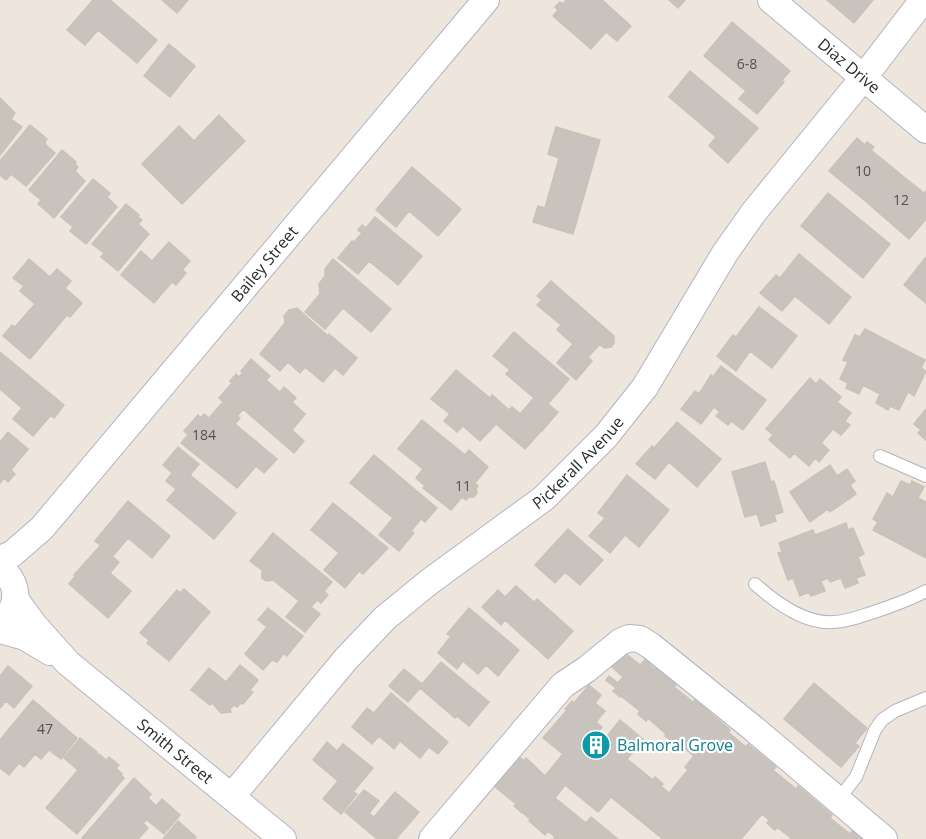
<svg xmlns="http://www.w3.org/2000/svg" width="926" height="839" viewBox="0 0 926 839" font-family="'Open Sans',sans-serif">
	<style>
		.building { fill: #c9c3bd; stroke: #c9c2b7; stroke-width: 1.5 }
		.lines { fill: none; stroke-linecap: round; stroke-linejoin: round }
		.lane-casing { stroke: #b1b4c0; stroke-width: 14 }
		.street-casing { stroke: #b1b4c0; stroke-width: 28 }
		.lane { stroke: #fff; stroke-width: 12 }
		.street { stroke: #fff; stroke-width: 26 }
		.labels { text-anchor: middle; stroke-width: 4.5; stroke-linejoin: round; paint-order: stroke }
		.number-label { font-size: 14px; fill: #525150 }
		.street-label { font-size: 16px; fill: #2b2b2b; stroke: #fff }
		.culture-label { font-size: 16px; fill: #0d838f; stroke: #fff; text-anchor: start }
	</style>
	<rect width="100%" height="100%" fill="#eee6dd"/>
	<!-- building -->
	<path class="building" d="M93,0H110L157,40L137,63L98,30L85,45L67,30Z
		M162,0H188L177,13Z
		M566,0H602L631,26L617,41L606,32L591,49L553,16L558,10L555,7L560,2L563,4Z
		M669,0H685L678,8Z
		M827,0H873L854,23Z
		M732,22L790,71L782,80L784,82L757,114L739,99L746,91L704,56Z
		M169,44L195,66L170,97L144,76Z
		M690,71L758,128L728,163L709,146L716,137L669,97Z
		M0,98L15,113L11,119L22,127L0,155Z
		M219,115L245,141L182,204L142,164L179,126L194,141Z
		M30,125L47,139L45,142L46,145L55,153L26,186L11,174L6,180L0,175V161Z
		M556,127L600,140L573,234L533,222L538,206L545,208L559,158L548,154Z
		M857,138L865,145L867,142L874,147L871,150L898,172L870,205L829,171Z
		M62,150L76,162L75,164L78,167L75,171L85,181L54,218L38,204L41,200L29,190Z
		M412,167L461,209L438,236L409,211L396,227L376,210Z
		M899,173L924,193L926,191V219L909,239L871,206Z
		M93,179L110,193L107,197L117,207L86,244L70,231L73,227L61,217Z
		M828,193L890,244L863,278L801,226Z
		M126,204L139,215L138,217L142,220L138,224L149,234L118,271L101,257L104,253L92,244Z
		M375,217L422,256L398,285L369,261L358,274L338,258L352,241L354,242L362,233L358,230L362,225L366,228Z
		M169,242L190,261L182,270L186,273L176,285L172,282L154,303L121,275L141,251L152,261Z
		M799,254L851,297L829,324L795,296L782,311L760,293L776,275L780,278Z
		M926,257V303L904,285Z
		M29,259L50,277L57,269L71,281L65,288L82,303L70,317L67,315L30,359L3,336L12,325L15,327L35,304L20,291L24,286L13,278Z
		M333,259L391,309L371,332L343,308L325,329L305,312L320,294L319,284L325,276V269Z
		M551,281L614,336V343L611,347L604,348L600,344L588,357L592,361L576,380L557,363L573,344L557,330L561,325L537,305L542,300L537,296Z
		M759,307L797,336L772,368L750,351L736,371L717,356L733,335L736,337Z
		M297,308L328,336L329,334L357,358L343,375L335,368L323,382L305,367L300,373L288,362L280,371L260,354L285,323L284,316L289,310Z
		M865,329L925,360L921,368L926,371L914,396L908,392L899,410L890,406L888,410L876,403L880,394L863,385L859,394L846,388L848,383L840,379L848,362L843,360L855,335L860,337Z
		M514,332L569,379L548,404L558,412L542,431L521,413L534,398L506,374L510,370L493,356Z
		M0,352L64,405L54,418L51,415L33,436L13,419L22,408L0,389Z
		M251,359L270,376L266,380L280,392L284,387L296,398L292,402L305,414L292,430L304,441L294,453L243,409L238,415L219,398L232,383L230,381L236,374L239,377L243,372L241,371Z
		M721,366L766,400L743,430L731,421L728,425L716,416L720,412L714,407L701,424L681,409L695,391L699,394L711,375L713,377Z
		M456,370L490,398L492,395L509,410L512,407L541,431L525,449L496,424L480,441L463,426L457,432L444,421L450,414L431,399Z
		M810,378L816,384L820,379L841,397L837,402L851,413L845,421L850,425L841,435L833,429L821,443L829,450L819,462L815,458L809,466L794,453L790,458L769,440L773,435L766,429Z
		M222,403L240,418L235,424L277,459L264,473L256,466L237,488L181,443L188,435L184,431L198,415L201,418L204,414L209,418Z
		M926,409V440L918,433L921,430L914,424Z
		M422,420L465,455L469,450L488,467L475,483L478,486L476,489L477,493L474,497H469L466,500L462,497L451,510L423,488L425,486L416,478L423,469L398,449Z
		M677,422L721,459L697,487L669,462L655,479L636,464L652,446L654,448Z
		M8,432L28,449L11,470L15,474L8,482L4,478L0,483V442Z
		M178,447L199,464L190,475L236,513L214,539L167,500L176,489L166,481L172,473L163,465Z
		M374,455L437,508L425,522L421,519L411,531L414,533L399,551L379,535L393,518L350,483Z
		M765,462L771,482L774,481L783,512L774,515L776,521L761,526L757,514L745,517L732,472Z
		M830,465L837,476L847,469L855,481L850,485L856,494L830,512L828,509L810,522L790,492Z
		M627,475L669,510L639,547L625,535L610,553L589,536L605,518L598,513Z
		M901,481L910,485L912,481L924,487L918,498L926,502V558L873,530L878,522L873,519L887,493L893,497Z
		M128,501L170,536L152,558L128,538L113,556L95,541Z
		M333,503L388,548L363,574L359,571L345,588L324,570L339,553L311,530Z
		M846,523L848,530L853,528L864,554L858,557L865,575L856,578L858,583L845,588L841,578L830,582L828,578L821,581L825,591L811,596L809,592L800,596L793,578L788,580L778,553L782,552L779,543L813,530L815,535Z
		M568,529L603,560L580,585L565,572L555,583L535,565Z
		M273,533L332,582L324,591L328,595L321,603L317,600L311,607L320,614L305,632L286,617L299,601L273,580L266,581L262,578V570L250,561Z
		M100,546L119,562L110,573L131,591L108,618L69,584L75,576L74,575Z
		M516,586L534,602L537,599L573,631L548,659L505,620L501,625L482,607L498,590L505,597Z
		M184,589L210,612L169,661L147,643L149,640L140,633L177,590L180,593Z
		M268,608L303,636L287,656L284,653L277,662L272,660L263,670L245,654L267,627L258,620Z
		M469,608L519,650L498,676L486,665L478,674L463,661L457,669L438,653L451,636L447,634Z
		M624,652L640,665L645,660L655,669L657,667L677,683L674,687L693,702L695,700L730,730L728,732L746,747L748,744L776,767L773,770L796,789L798,786L832,815L830,818L850,834L852,831L862,839H792L777,827L775,830L767,823L769,820L762,814L741,839H663L611,797L598,812L565,785L555,798L586,823L591,817L618,839H553L555,837L548,831L545,835L529,821L532,817L531,816L529,818L524,814V811L522,813L514,806L516,804L489,782L514,752L524,761L526,758L545,776L563,754L543,738L567,710L565,709L572,701L574,703L589,685L601,695L595,703L605,711L596,722L602,727L597,733L604,740L620,720L644,740L627,759L653,780L655,777L663,784L661,786L669,793L688,770L685,767L694,756L675,740L673,742L665,736L666,734L648,718L646,721L638,714L640,711L621,696L620,697L613,691L616,688L606,680L609,676L618,683L623,677L612,667Z
		M441,662L489,702L469,726L457,716L455,718L420,688L408,702L389,686L404,669L422,684Z
		M240,665L258,680L250,690L253,692L243,704L241,703L237,707L234,705L230,709L231,712L221,713L212,703L210,705L191,690L209,668L226,682Z
		M8,666L32,686L14,708L6,701L0,708V676Z
		M814,683L867,728L855,743L859,746L841,767L784,719Z
		M391,693L448,742L438,754L429,747L420,758L400,741L394,749L379,736L372,744L352,727L367,708L374,713Z
		M33,700L77,738L61,759L49,750L41,759L35,754L24,767L19,763L9,775L0,768V740Z
		M80,738L97,752L96,754L97,755L99,754L105,759L103,761L105,762L109,757L119,765L116,768L122,774L121,775L124,778L77,834L46,808L78,770L64,758Z
		M327,742L337,751L343,744L373,768L353,792L357,794L341,814L323,799L338,781L313,760Z
		M134,778L151,794L148,798L156,806L162,799L180,815L164,834L147,820L143,823L148,828L138,839H84L82,838Z
		M364,790L379,801L369,813L374,817L395,792L419,812L396,839H377L345,812Z
		M178,821L196,837L194,839H163Z"/>
	<g class="lines">
		<!-- lane casing -->
		<g class="lane-casing">
			<path id="lane" d="M880,456L926,476
				M755,584C775,602 805,624 833,622C847,622 861,616 874,612C892,606 909,600 926,591
				M838,800L856,777L875,730L882,720L895,711L926,698"/>
		</g>
		<!-- street casing -->
		<g class="street-casing">
			<g id="street">
				<path id="s1" d="M771,0L926,130"/>
				<path id="s2" d="M0,559L12,554L42,528L486,0"/>
				<path d="M0,568C15,579 21,598 9,614"/>
				<path id="s3" d="M15,599L34,625L68,663L283,839"/>
				<path d="M0,630L25,637L50,652"/>
				<path id="s4" d="M232,796L346,659L385,618L429,582L544,498L606,436L645,387L725,253L754,212L864,77L923,0"/>
				<path d="M432,839L563,685L587,669L620,642L629,638L640,639L651,646L754,729L884,839"/>
			</g>
		</g>
		<!-- lane -->
		<use href="#lane" class="lane"/>
		<!-- street -->
		<use href="#street" class="street"/>
	</g>
	<!-- icons -->
	<defs>
		<g id="building-disc" transform="scale(1.5)"><circle r="9.5" fill="#0f9aa8" stroke="#fff"/><path d="M-4-6H4V6H1V3H-1V6H-4ZM-2.5-4.3h1.7v1.8h-1.7ZM.8-4.3h1.7v1.8H.8ZM-2.5-1h1.7V.8h-1.7ZM.8-1h1.7V.8H.8Z" fill="#fff"/></g>
	</defs>
	<g fill-rule="evenodd">
		<use href="#building-disc" x="596" y="745"/>
	</g>
	<g class="labels">
		<!-- number labels -->
		<g class="number-label">
			<text x="747" y="69">6-8</text>
			<text x="863" y="176">10</text>
			<text x="901" y="205">12</text>
			<text x="204" y="440">184</text>
			<text x="463" y="491">11</text>
			<text x="45" y="734">47</text>
		</g>
		<!-- street labels -->
		<g class="street-label">
			<text dy="6" stroke="none"><textPath href="#s1" startOffset="102">Diaz Drive</textPath></text>
			<text dy="6" stroke="none"><textPath href="#s2" startOffset="398">Bailey Street</textPath></text>
			<text dy="6" stroke="none"><textPath href="#s4" startOffset="483">Pickerall Avenue</textPath></text>
			<text dy="6" stroke="none"><textPath href="#s3" startOffset="222">Smith Street</textPath></text>
		</g>
		<!-- culture labels -->
		<g class="culture-label">
			<text x="617" y="751">Balmoral Grove</text>
		</g>
	</g>
</svg>
